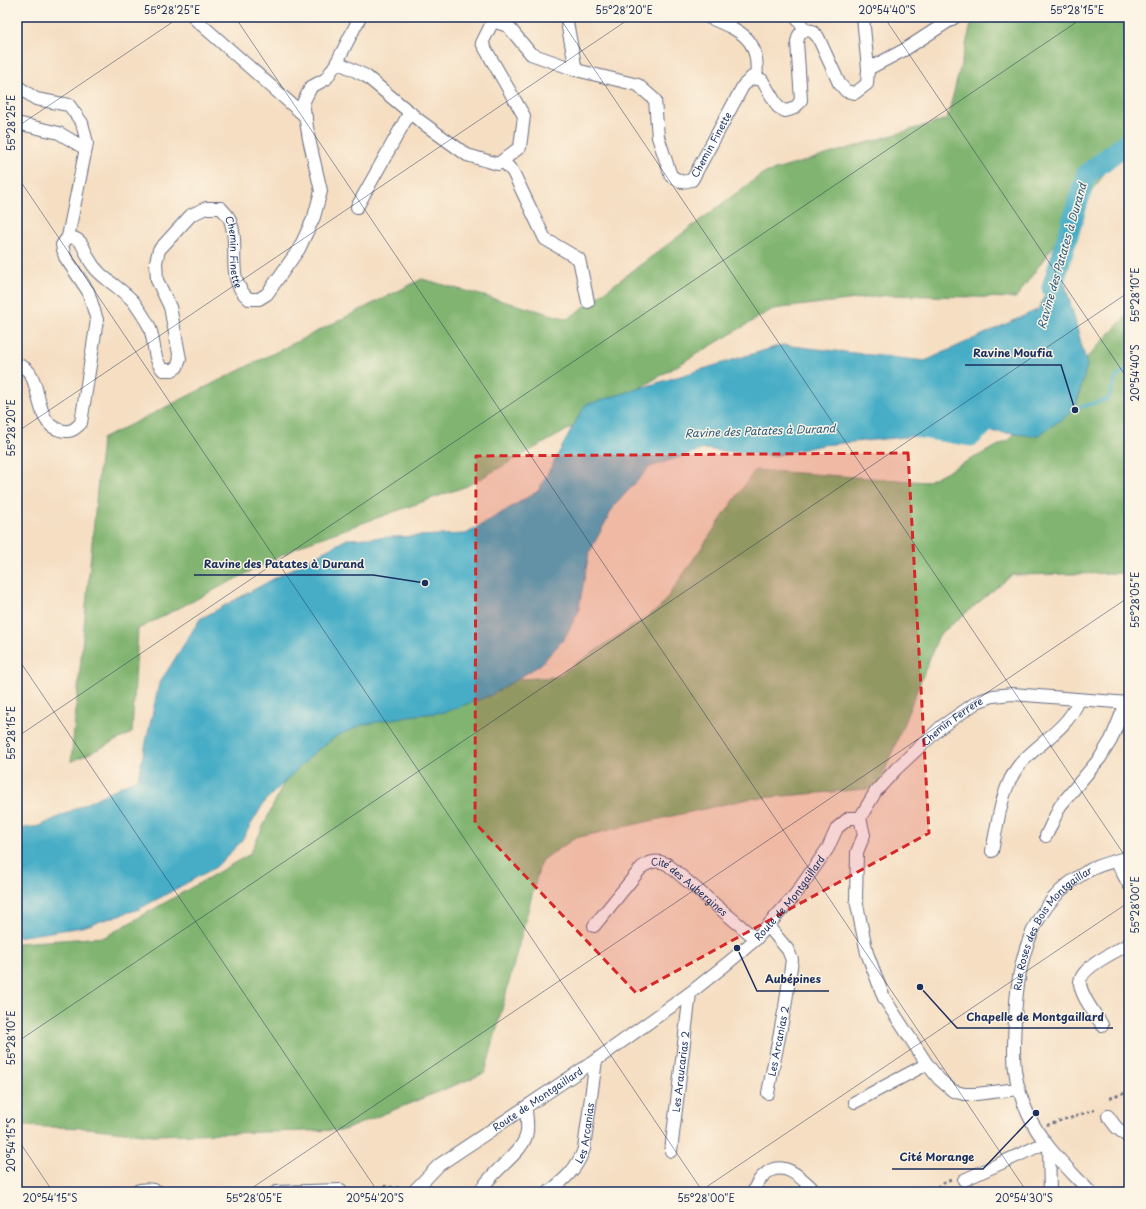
<svg xmlns="http://www.w3.org/2000/svg" width="1146" height="1209" viewBox="0 0 1146 1209" font-family="'Playpen Sans',sans-serif">
	<style>
		.forest { fill: #80b470; stroke: #4e7267 }
		.water { fill: #46adc6; stroke: #306e92 }
		.lines { fill: none; stroke-linecap: round; stroke-linejoin: round }
		.stream { stroke: #46adc6; stroke-width: 3.5 }
		.river { stroke: #46adc6; stroke-width: 21 }
		.minor-casing { stroke: #676c81; stroke-width: 14 }
		.path { stroke: #676c81; stroke-width: 2; stroke-dasharray: 3 3; stroke-linecap: butt }
		.minor { stroke: #fff; stroke-width: 12 }
		.marked { fill: #d62828; fill-opacity: 0.2; stroke: #d62828; stroke-width: 3; stroke-dasharray: 8 5; stroke-linejoin: round }
		.ticks { fill: none; stroke: #1b2f5e; stroke-width: 1; stroke-opacity: 0.45 }
		.labels { text-anchor: middle; stroke-width: 3; stroke-linejoin: round; paint-order: stroke }
		.street-label { font-size: 10px; fill: #1b2f5e; stroke: #fcf5e5 }
		.water-label { font-size: 11px; font-style: italic; fill: #2a5b82; stroke: #fcf5e5 }
		.leader { fill: none; stroke: #1b2f5e; stroke-width: 1.5 }
		.callout-dot { fill: #1b2f5e; stroke: #fcf5e5; stroke-width: 1.5 }
		.callout-label { font-size: 11px; text-anchor: middle; font-weight: bold; fill: #1b2f5e; stroke: #fcf5e5; stroke-width: 3; stroke-linejoin: round; paint-order: stroke }
		.neatline { fill: none; stroke: #1b2f5e; stroke-width: 1.5 }
		.ticks-label { font-size: 10px; text-anchor: middle; fill: #1b2f5e }
	</style>
	<rect width="100%" height="100%" fill="#fcf5e5"/>
	<filter id="ink" filterUnits="userSpaceOnUse"><feTurbulence type="fractalNoise" baseFrequency=".025" numOctaves="2"/><feDisplacementMap in="SourceGraphic" scale="8" xChannelSelector="R" yChannelSelector="G"/><feConvolveMatrix kernelMatrix="1 2 1 2 8 2 1 2 1" color-interpolation-filters="sRGB"/></filter>
	<filter id="wash" filterUnits="userSpaceOnUse"><feTurbulence type="fractalNoise" baseFrequency=".012" numOctaves="4" result="noise"/><feDisplacementMap in="SourceGraphic" scale="16" xChannelSelector="R" yChannelSelector="G"/><feGaussianBlur stdDeviation="0.9" result="paint"/><feColorMatrix in="noise" values="0 0 0 0 0 0 0 0 0 0 0 0 0 0 0 0 0 1.4 0 .05"/><feComposite in="paint" operator="in"/></filter>
	<g filter="url(#wash)">
		<rect width="100%" height="100%" fill="#f5dec2"/>
		<!-- forest -->
		<path class="forest" d="M973,17H1129V121L1100,180L1016,298L889,295L773,309L594,415L467,486L306,543L138,629L132,733L71,762L102,439L422,279L568,319L762,174L947,119Z
			M1129,313V573L1012,575L939,635L878,788L748,799L575,838L541,861L485,1073L344,1130L153,1135L86,1128L17,1126V943L105,937L250,854L328,690L556,677L660,608L755,470L926,482L1009,440Z"/>
		<!-- water -->
		<path class="water" d="M1059,262L1087,365L1075,410L1037,436L976,430L822,445L773,456L704,449L650,467L614,506L589,553L578,613L564,639L540,665L491,695L445,712L407,716L362,725L337,736L316,751L265,801L240,843L216,867L139,909L82,927L17,937V829L40,826L138,778L159,684L200,619L347,539L466,534L538,491L585,405L782,345L925,361L1039,309Z"/>
		<g class="lines">
			<!-- stream -->
			<path class="stream" d="M1071,410L1108,399L1116,377L1126,370L1129,371"/>
			<!-- river -->
			<path class="river" d="M1052,288L1086,175L1129,141
				M921,428L971,436L998,412"/>
		</g>
	</g>
	<g filter="url(#ink)">
		<g class="lines">
			<!-- minor casing -->
			<g class="minor-casing">
				<g id="minor">
					<path d="M566,17L576,70"/>
					<path d="M708,17C741,31 761,38 756,79"/>
					<path d="M796,17L805,30"/>
					<path d="M195,19L306,117"/>
					<path id="s1" d="M337,62L366,76L420,121L467,155L498,164L520,147L524,116L482,43L493,21L508,26L531,54L576,70L638,85L655,100L658,137L671,176L682,182L692,180L743,86L752,77L762,80L778,107L785,111C793,110 797,107 801,100L797,42L799,35L805,30L812,31L818,37L839,83L846,91L855,93L867,84L868,69L863,17"/>
					<path d="M868,69L904,50L955,17"/>
					<path d="M17,86L36,99L69,105L82,123L87,143L68,237"/>
					<path d="M17,123L59,133L86,149"/>
					<path d="M503,161L513,172L545,239L579,259L588,302"/>
					<path d="M357,207L410,112"/>
					<path id="s2" d="M17,365C45,369 31,424 60,430C70,433 74,430 81,423L97,320L88,291L65,257L62,245L68,237C83,238 83,248 89,259C98,277 119,286 133,301C138,308 144,317 148,324C156,338 151,357 163,370H172L177,367L180,359L170,307L157,280L156,262L159,250L191,215L206,208H221C224,212 229,216 230,220C241,247 224,279 249,299H259L267,294L299,249L314,217L321,191L309,139L303,103L311,87L326,79L337,62L360,17"/>
					<path id="s3" d="M860,818L876,791L896,769L941,727L977,702L993,696L1012,694L1129,703"/>
					<path d="M1046,836L1060,806L1100,758L1111,740L1126,703"/>
					<path d="M992,851C998,823 1001,787 1020,764C1040,741 1067,730 1079,700"/>
					<path d="M1116,861L1129,885"/>
					<path id="s4" d="M594,926L642,867C651,861 657,860 667,864L756,939"/>
					<path d="M1102,1025C1095,1013 1082,998 1080,984C1078,968 1117,951 1129,944"/>
					<path id="s5" d="M768,1093L785,1007L792,960L788,950L768,926"/>
					<path d="M855,1102L927,1064"/>
					<path d="M1108,1116L1116,1127L1129,1138"/>
					<path d="M1049,1148L1050,1192"/>
					<path id="s6" d="M671,1151L690,993"/>
					<path d="M964,1180L1045,1143"/>
					<path d="M134,1192C143,1188 150,1188 159,1192"/>
					<path d="M276,1192L341,1190"/>
					<path id="s7" d="M413,1192L439,1165L596,1060L690,993L729,962L756,939L795,895L828,848L837,828L849,818H860L864,835L857,852L856,900L867,953L884,998L927,1064L939,1079L953,1091L964,1094H976L1018,1089"/>
					<path d="M480,1192C491,1170 526,1152 527,1131C528,1123 526,1115 526,1108"/>
					<path id="s8" d="M549,1192C565,1179 577,1169 584,1149L596,1060"/>
					<path d="M754,1192C755,1185 758,1181 763,1176C782,1157 802,1178 816,1192"/>
					<path id="s9" d="M1090,1192C1068,1168 1042,1145 1028,1114C1012,1079 1013,1057 1015,1020C1017,961 1031,903 1086,872C1099,864 1115,861 1129,857"/>
				</g>
			</g>
			<!-- path -->
			<path class="path" d="M1110,1098L1129,1091
				M1047,1125L1095,1110
				M367,1192L384,1186L403,1188
				M935,1192L938,1186L952,1179"/>
			<!-- minor -->
			<use href="#minor" class="minor"/>
		</g>
	</g>
	<!-- marked area -->
	<path class="marked" d="M908,453L929,833L636,993L475,823L476,456Z"/>
	<!-- ticks -->
	<path class="ticks" d="M235,17L1027,1192M559,17L1129,862M884,17L1129,381M17,127L180,17M17,176L703,1192M17,432L632,17M17,657L378,1192M17,737L1084,17M17,1042L1129,292M17,1138L53,1192M246,1192L1129,597M699,1192L1129,902"/>
	<g class="labels">
		<!-- street labels -->
		<g class="street-label">
			<text dy="4" stroke="none"><textPath href="#s1" startOffset="688">Chemin Finette</textPath></text>
			<text dy="4" stroke="none"><textPath href="#s2" startOffset="738">Chemin Finette</textPath></text>
			<text dy="4" stroke="none"><textPath href="#s3" startOffset="135">Chemin Ferrere</textPath></text>
			<text dy="4" stroke="none"><textPath href="#s4" startOffset="133">Cité des Aubergines</textPath></text>
			<text dy="4" stroke="none"><textPath href="#s7" startOffset="480">Route de Montgaillard</textPath></text>
			<text dy="4" stroke="none"><textPath href="#s9" startOffset="300">Rue Roses des Bois Montgaillar</textPath></text>
			<text dy="4" stroke="none"><textPath href="#s5" startOffset="53">Les Arcanias 2</textPath></text>
			<text dy="4" stroke="none"><textPath href="#s6" startOffset="80">Les Araucarias 2</textPath></text>
			<text dy="4" stroke="none"><textPath href="#s7" startOffset="156">Route de Montgaillard</textPath></text>
			<text dy="4" stroke="none"><textPath href="#s8" startOffset="72">Les Arcanias</textPath></text>
		</g>
		<!-- water labels -->
		<g class="water-label">
			<text transform="translate(1062 256) rotate(-74)" y="4">Ravine des Patates à Durand</text>
			<text transform="translate(760 431) rotate(-2)" y="4">Ravine des Patates à Durand</text>
		</g>
	</g>
	<!-- callouts -->
	<path class="leader" d="M1075 410L1061 365H965M425 583L373 575H194M737 948L757 991H829M920 987L957 1028H1113M1036 1113L983 1169H892"/>
	<g class="callout-dot">
		<circle cx="1075" cy="410" r="4"/>
		<circle cx="425" cy="583" r="4"/>
		<circle cx="737" cy="948" r="4"/>
		<circle cx="920" cy="987" r="4"/>
		<circle cx="1036" cy="1113" r="4"/>
	</g>
	<g class="callout-label">
		<text x="1013" y="357">Ravine Moufia</text>
		<text x="284" y="568">Ravine des Patates à Durand</text>
		<text x="793" y="983">Aubépines</text>
		<text x="1035" y="1021">Chapelle de Montgaillard</text>
		<text x="937" y="1161">Cité Morange</text>
	</g>
	<!-- margin -->
	<rect width="1146" height="1209" fill="none" stroke="#fcf5e5" stroke-width="44"/>
	<rect x="22" y="22" width="1102" height="1165" class="neatline"/>
	<g class="ticks-label">
		<text x="172" y="14">55°28'25"E</text>
		<text x="624" y="14">55°28'20"E</text>
		<text x="887" y="14">20°54'40"S</text>
		<text x="1077" y="14">55°28'15"E</text>
		<text transform="translate(11 123) rotate(-90)" y="4">55°28'25"E</text>
		<text transform="translate(1135 295) rotate(-90)" y="4">55°28'10"E</text>
		<text transform="translate(1135 373) rotate(-90)" y="4">20°54'40"S</text>
		<text transform="translate(11 428) rotate(-90)" y="4">55°28'20"E</text>
		<text transform="translate(1135 600) rotate(-90)" y="4">55°28'05"E</text>
		<text transform="translate(11 733) rotate(-90)" y="4">55°28'15"E</text>
		<text transform="translate(1135 905) rotate(-90)" y="4">55°28'00"E</text>
		<text transform="translate(11 1038) rotate(-90)" y="4">55°28'10"E</text>
		<text transform="translate(11 1145) rotate(-90)" y="4">20°54'15"S</text>
		<text x="50" y="1202">20°54'15"S</text>
		<text x="254" y="1202">55°28'05"E</text>
		<text x="375" y="1202">20°54'20"S</text>
		<text x="706" y="1202">55°28'00"E</text>
		<text x="1024" y="1202">20°54'30"S</text>
	</g>
</svg>
